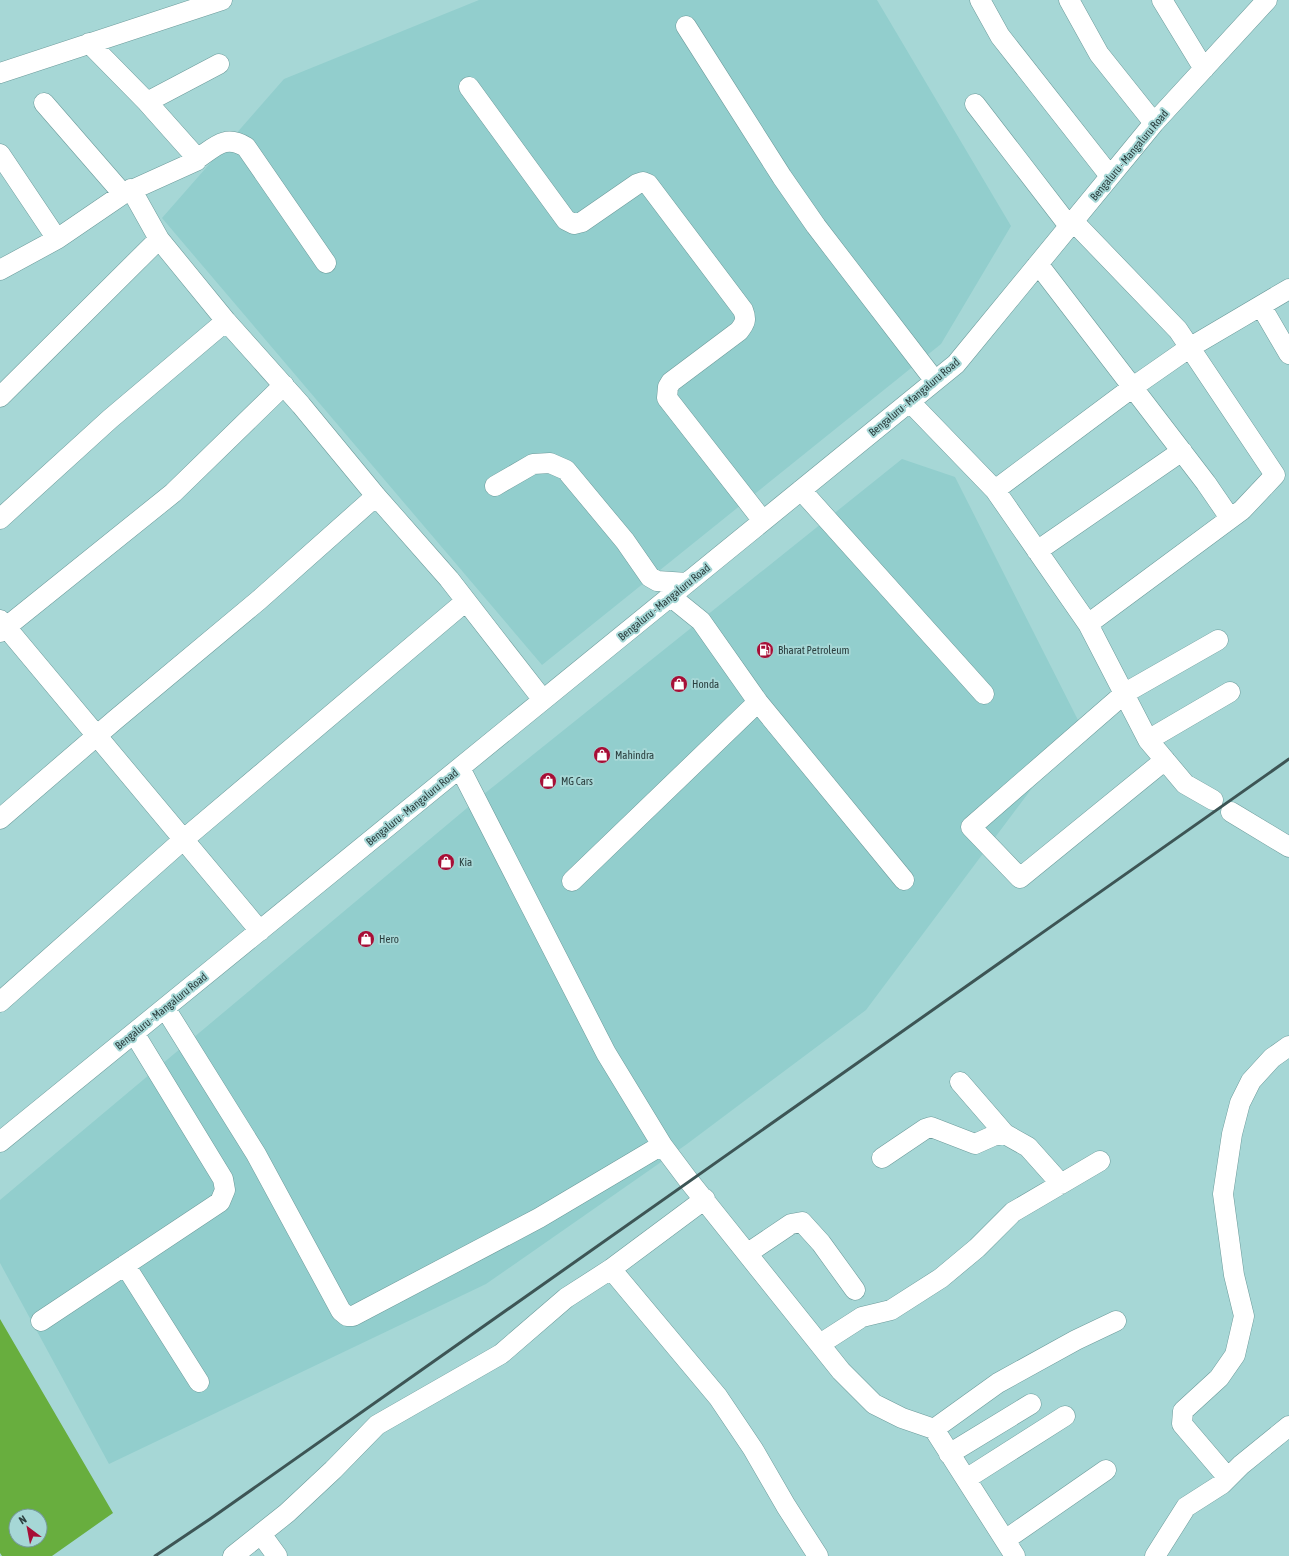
<svg xmlns="http://www.w3.org/2000/svg" width="1289" height="1556" viewBox="0 0 1289 1556" font-family="'Asap Condensed',sans-serif">
	<style>
		.built { fill: #92cecd }
		.forest { fill: #68ae3e; fill-rule: evenodd }
		.lines { fill: none; stroke-linecap: round; stroke-linejoin: round }
		.minor-casing { stroke: #6c9b9b; stroke-width: 21 }
		.minor { stroke: #fff; stroke-width: 20 }
		.rail { stroke: #3d5555; stroke-width: 3 }
		.labels { text-anchor: middle; stroke-width: 4; stroke-linejoin: round; paint-order: stroke }
		.street-label { font-size: 11px; fill: #2b3f3f; stroke: #a6d7d6 }
		.poi-label { font-size: 11px; fill: #2b3f3f; stroke: #a6d7d6; text-anchor: start }
	</style>
	<rect width="100%" height="100%" fill="#a6d7d6"/>
	<!-- built -->
	<path class="built" d="M479,0H877L1011,226L941,344L542,665L162,218L284,79Z
		M902,459L955,477L1080,724L866,1010L687,1144L486,1284L109,1464L0,1263V1200L479,798Z"/>
	<!-- forest -->
	<path class="forest" d="M0,1319L113,1513L52,1556H2L0,1553ZM16,1516H40V1540H16Z"/>
	<g class="lines">
		<!-- minor casing -->
		<g class="minor-casing">
			<path id="minor" d="M980,0L1000,36L1110,176
				M1069,0L1099,54L1154,123
				M1162,0L1204,69
				M686,26L782,177L816,226L935,381
				M0,73L222,0
				M469,87L566,220L574,224L582,222L637,184L643,182L648,184L743,310C747,320 745,323 739,331L671,382L668,387L667,398L763,521
				M147,102L219,64
				M44,103L123,194L196,161V157L147,102L89,43
				M975,104L1069,226
				M0,154L57,239
				M197,159C215,147 225,134 246,147L326,263
				M131,189L159,239
				M1073,221L1178,330L1275,475L1242,510L1088,624
				M1038,264L1206,483L1230,518
				M0,270L57,239L123,194
				M1261,306L1289,354
				M0,397L159,239L226,321L301,405L376,496L449,579L543,700
				M910,402L995,490L1088,624L1148,740L1185,784L1213,800
				M495,486L533,464L550,463L566,470L625,541L650,577L657,581L687,583
				M801,490L984,694
				M995,490L1133,387L1189,348L1289,289
				M0,519L110,419L226,321
				M1037,551L1182,451
				M670,596L701,621L758,702L904,880
				M0,620L260,931
				M0,632L173,493L284,385
				M1148,740L1230,692
				M1165,760L1020,878L971,827L1125,693L1218,640
				M460,768L606,1053L662,1145L689,1181L841,1371L874,1404L902,1418L934,1429L1015,1556
				M1231,812L1289,847
				M0,819L115,720L259,600L376,496
				M572,881L758,702
				M0,1002L183,840L466,601
				M165,1008L256,1154L341,1311L347,1316H353L539,1218L662,1145
				M960,1082L1005,1134L1028,1147L1061,1184
				M0,1142L956,364L1154,123L1267,0
				M882,1158L925,1129L931,1127L975,1144L993,1136L1005,1134
				M748,1253L791,1224L802,1222L821,1243L855,1290
				M125,1265L199,1382
				M611,1269L718,1397L753,1449L786,1506L818,1556
				M41,1321L220,1202L225,1190L223,1179L134,1033
				M820,1344L862,1317L891,1310L941,1278L977,1248L1013,1212L1100,1161
				M934,1429L998,1383L1076,1340L1116,1321
				M949,1454L1031,1404
				M1228,1478L1182,1424L1183,1411L1219,1378L1235,1355L1244,1316L1234,1275L1223,1194L1232,1134L1240,1103L1251,1081L1272,1058L1289,1046
				M966,1479L1065,1416
				M261,1534L277,1556
				M1005,1540L1106,1470
				M233,1556L287,1513L333,1470L377,1425L501,1354L566,1298L611,1269L705,1199
				M1155,1556L1186,1507L1222,1484L1241,1465L1289,1426"/>
		</g>
		<!-- minor -->
		<use href="#minor" class="minor"/>
		<!-- rail -->
		<path class="rail" d="M155,1556L210,1519L1289,759"/>
	</g>
	<!-- icons -->
	<defs>
		<g id="fuel-disc" transform="scale(0.9)"><circle r="9.5" fill="#a70e36" stroke="#a6d7d6"/><path d="M-5.5-6h7V0h2V4h1.3V-2.5L3-4.5l.8-.8L6-3V5H2.5V1h-1V6h-7ZM-4.2-4.7v3.2H.2V-4.7Z" fill="#fff"/></g>
		<g id="shop-disc" transform="scale(0.9)"><circle r="9.5" fill="#a70e36" stroke="#a6d7d6"/><path d="M-5-2.5h2.3a2.7 3.5 0 0 1 5.4 0H5L5.5 6h-11ZM-1.5-2.5h3a1.5 2.3 0 0 0-3 0Z" fill="#fff"/></g>
	</defs>
	<g fill-rule="evenodd">
		<use href="#fuel-disc" x="765" y="650"/>
		<use href="#shop-disc" x="679" y="684"/>
		<use href="#shop-disc" x="602" y="755"/>
		<use href="#shop-disc" x="548" y="781"/>
		<use href="#shop-disc" x="446" y="862"/>
		<use href="#shop-disc" x="366" y="939"/>
	</g>
	<g class="labels">
		<!-- street labels -->
		<g class="street-label">
			<text transform="translate(1129 155) rotate(-50)" y="4">Bengaluru - Mangaluru Road</text>
			<text transform="translate(914 397) rotate(-40)" y="4">Bengaluru - Mangaluru Road</text>
			<text transform="translate(664 602) rotate(-39)" y="4">Bengaluru - Mangaluru Road</text>
			<text transform="translate(412 807) rotate(-39)" y="4">Bengaluru - Mangaluru Road</text>
			<text transform="translate(161 1011) rotate(-39)" y="4">Bengaluru - Mangaluru Road</text>
		</g>
		<!-- poi labels -->
		<g class="poi-label">
			<text x="778" y="654">Bharat Petroleum</text>
			<text x="692" y="688">Honda</text>
			<text x="615" y="759">Mahindra</text>
			<text x="561" y="785">MG Cars</text>
			<text x="459" y="866">Kia</text>
			<text x="379" y="943">Hero</text>
		</g>
	</g>
	<!-- north arrow -->
	<g transform="translate(28 1528) rotate(328)"><circle r="19" fill="#a6d7d6" stroke="#759a9a"/>
	<path d="M0-3L7 15L0 10L-7 15Z" fill="#a70e36"/>
	<text y="-6" font-size="11" font-weight="bold" text-anchor="middle" fill="#2b3f3f">N</text>
	</g>
</svg>
